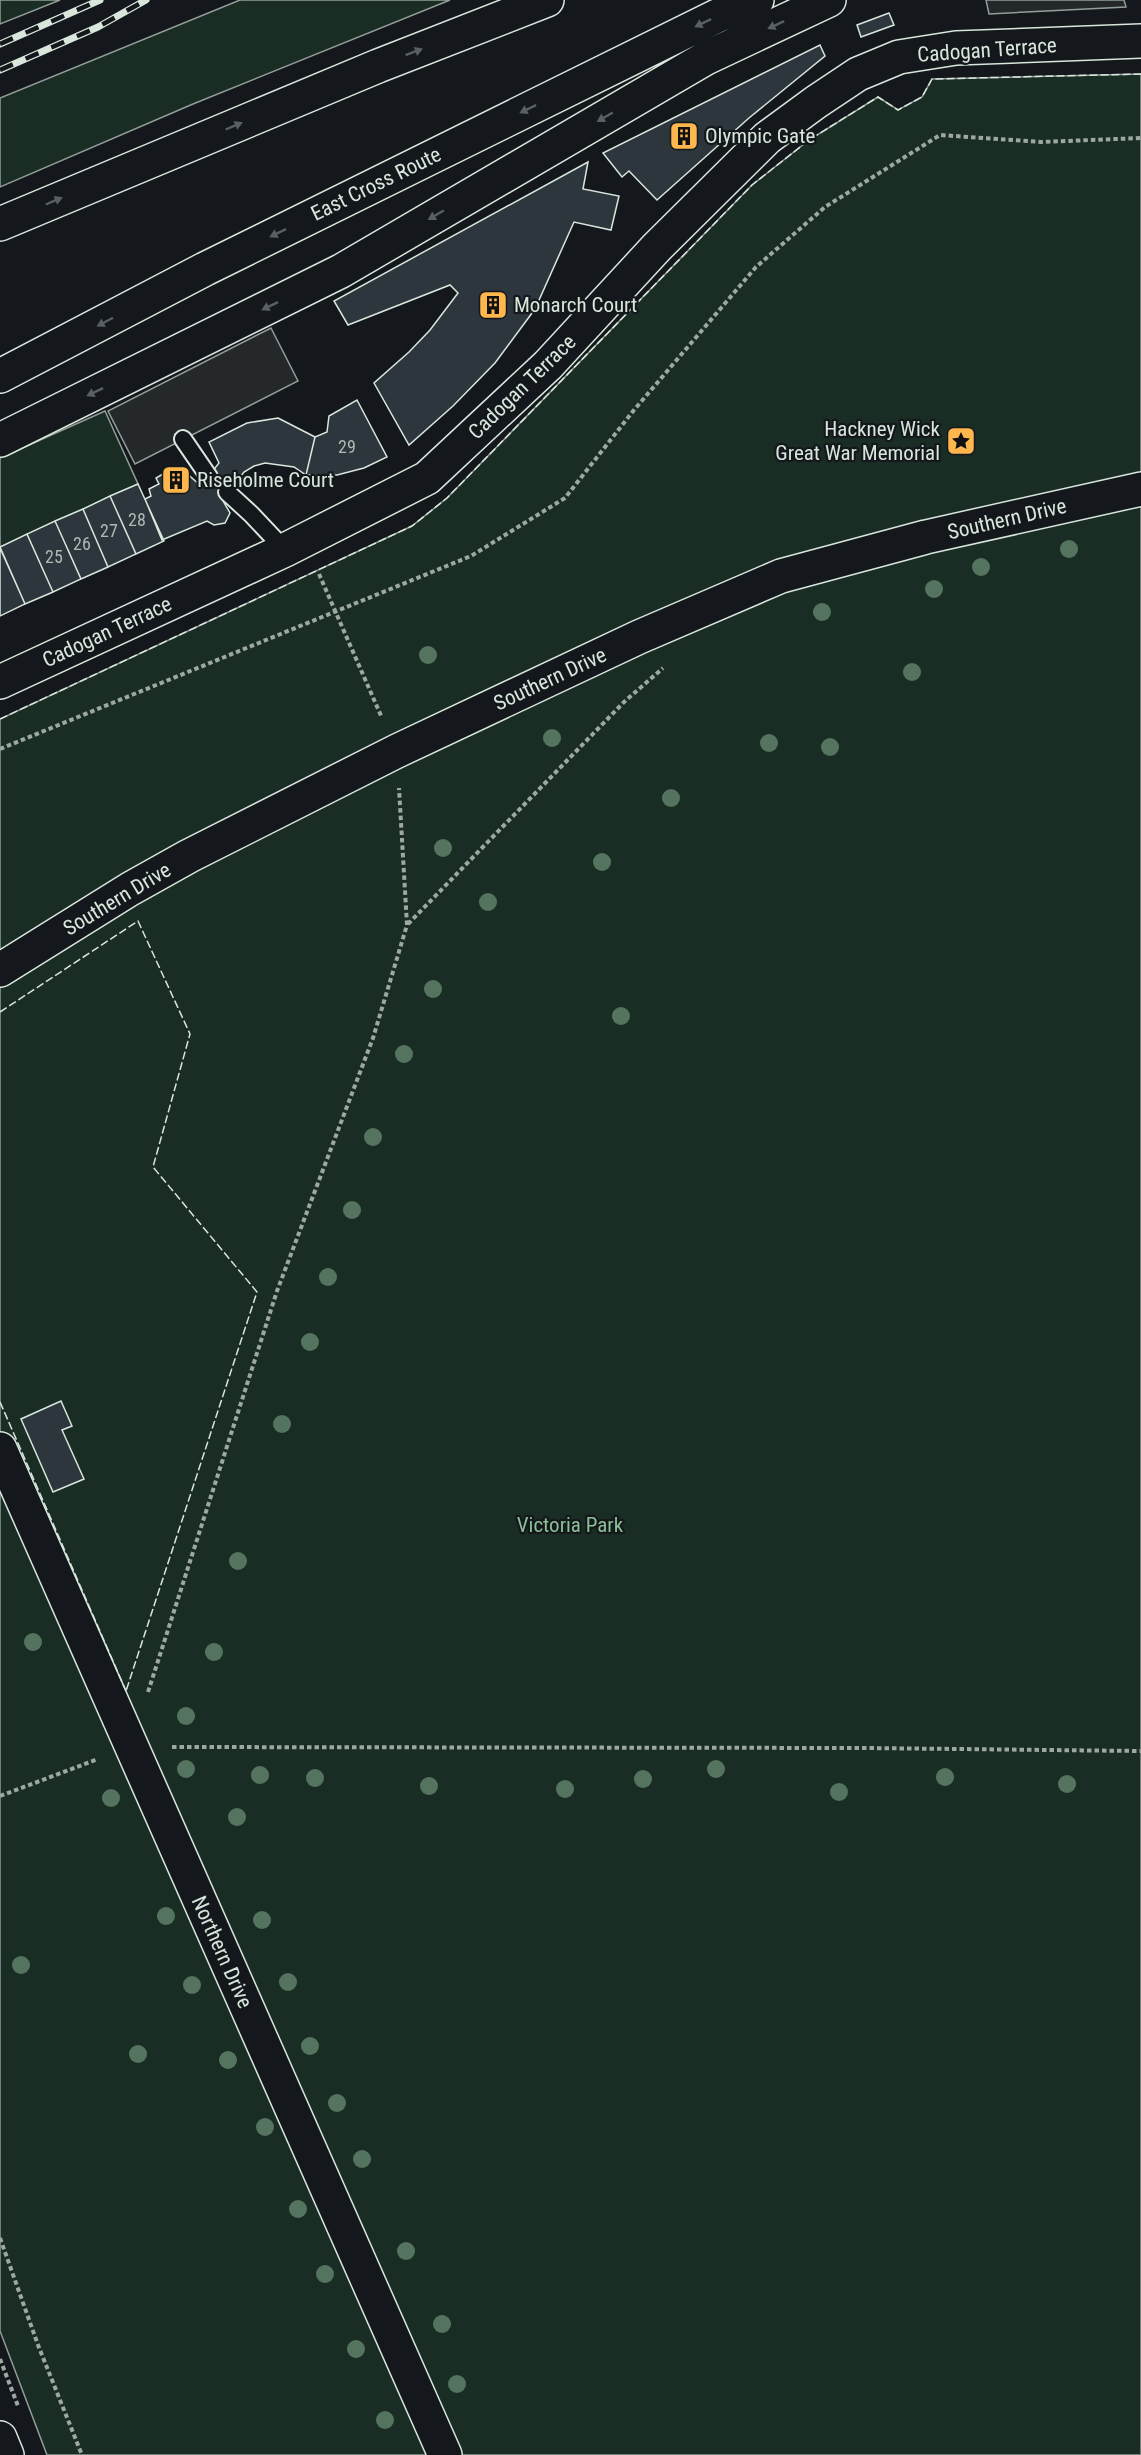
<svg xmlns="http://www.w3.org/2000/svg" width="1141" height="2455" viewBox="0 0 1141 2455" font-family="'Roboto Condensed',sans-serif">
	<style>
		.green { fill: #1a2d24; stroke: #939e99; stroke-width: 1.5 }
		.parking { fill: #24282b; stroke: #939e99; stroke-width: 1.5 }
		.building { fill: #2c363c; stroke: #d8e6dc; stroke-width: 1.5 }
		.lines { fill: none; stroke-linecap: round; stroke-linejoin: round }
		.lane-casing { stroke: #d8e6dc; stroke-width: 20 }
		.street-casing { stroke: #d8e6dc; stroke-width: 36 }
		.secondary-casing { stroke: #d8e6dc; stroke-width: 36 }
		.primary-casing { stroke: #d8e6dc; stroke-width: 36 }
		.highway-casing { stroke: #d8e6dc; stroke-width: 36 }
		.path { stroke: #9da8a2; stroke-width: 4; stroke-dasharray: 4.5 3; stroke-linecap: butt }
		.lane { stroke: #14181c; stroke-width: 16 }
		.street { stroke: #14181c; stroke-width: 33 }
		.secondary { stroke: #14181c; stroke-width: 33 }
		.primary { stroke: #14181c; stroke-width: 33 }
		.highway { stroke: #14181c; stroke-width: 33 }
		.rail-casing { stroke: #d8e6dc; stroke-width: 7 }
		.rail { stroke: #14181c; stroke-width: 4.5; stroke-dasharray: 14; stroke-linecap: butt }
		.fence { stroke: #d8e6dc; stroke-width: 1.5; stroke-dasharray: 8 3; stroke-linecap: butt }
		.tree { fill: #55745f }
		.oneway { fill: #59605f }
		.labels { text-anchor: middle; stroke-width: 4.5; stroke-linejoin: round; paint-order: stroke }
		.number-label { font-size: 18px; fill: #adbab4 }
		.street-label { font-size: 21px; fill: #d8e6dc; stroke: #14181c }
		.poi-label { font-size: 21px; fill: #d8e6dc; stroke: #14181c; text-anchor: start }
		.park-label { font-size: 21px; fill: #8ac095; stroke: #14181c }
	</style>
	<rect width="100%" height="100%" fill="#14181c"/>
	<!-- green -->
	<path class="green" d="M0,0H60L0,24Z
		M240,0H450L193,104L0,187V98Z
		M1141,74V2455H47L0,2331V719L412,526L447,498L752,185L809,140L878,97L898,110L922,97L932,79Z
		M105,411L138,484L0,547V458Z"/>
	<!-- parking -->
	<path class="parking" d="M986,0H1124L1126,7L989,14Z
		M271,328L298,381L135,464L108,411Z"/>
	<!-- building -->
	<path class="building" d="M889,13L894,25L861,37L857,25Z
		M820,45L825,56L749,118L657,200L629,171L622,177L603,153Z
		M588,162L583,189L619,196L611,230L574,222L535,309L495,363L453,406L409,445L374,383L409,352L430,330L458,293L450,285L348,325L334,301Z
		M357,400L387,457L364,468L337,475H306L315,437L327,432L329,416Z
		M278,418L315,437L306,475L294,467L265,463L254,466L244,472L222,499L230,513L225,523L214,525L207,521L162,540L145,499L151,496L149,489L159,484L156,478L168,471L171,477L184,471L201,486L219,463L209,442L247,423Z
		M138,484L164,541L136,554L110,496Z
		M110,496L136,554L108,567L83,509Z
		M83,509L108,567L81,579L55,521Z
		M55,521L81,579L53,592L27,534Z
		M27,534L53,592L25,604L0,547Z
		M0,548L25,604L0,616Z
		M61,1401L72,1426L62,1430L84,1479L53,1492L21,1419Z"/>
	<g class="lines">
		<!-- lane casing -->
		<g class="lane-casing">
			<path id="lane" d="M183,439L209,477
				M227,492L251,514L285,550"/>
		</g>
		<!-- street casing -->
		<g class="street-casing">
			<path id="street" d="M0,970L130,889L189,856L397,751L639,637L781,576L926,537L1141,489
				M0,1449L445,2455"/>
		</g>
		<!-- secondary casing -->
		<g class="secondary-casing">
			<path id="secondary" d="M0,682L285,550L427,478L548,365L657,247L767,138L816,102L858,74L899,57L956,48L1141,41"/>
		</g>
		<!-- primary casing -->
		<g class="primary-casing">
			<path id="primary" d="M0,2438L7,2455"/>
		</g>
		<!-- highway casing -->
		<g class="highway-casing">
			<path id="highway" d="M0,224L378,66L547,0
				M0,376L205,269L717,16L757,0
				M0,440L341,271L706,58L829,0"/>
		</g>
		<!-- path -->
		<path class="path" d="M319,574L382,718
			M0,749L471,556L565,498L634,410L756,267L825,207L940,135L1041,142L1141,138
			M408,924L624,702L663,668
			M148,1692L277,1291L373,1038L407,925L399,788
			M172,1747L864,1748L1141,1751
			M0,1796L98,1759
			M0,2238L38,2345L82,2455
			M0,2359L18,2406"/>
		<!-- lane -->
		<use href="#lane" class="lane"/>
		<!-- street -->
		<use href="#street" class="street"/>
		<!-- secondary -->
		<use href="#secondary" class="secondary"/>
		<!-- primary -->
		<use href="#primary" class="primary"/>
		<!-- highway -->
		<use href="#highway" class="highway"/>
		<!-- rail casing -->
		<g class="rail-casing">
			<path id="rail" d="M0,44L100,0
				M0,70L98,27L146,0"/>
		</g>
		<!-- rail -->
		<use href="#rail" class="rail"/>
		<!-- fence -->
		<path class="fence" d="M0,719L412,526L447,498L752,185L809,140L878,97L898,110L922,97L932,79L1141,74
			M0,1012L138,921L190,1034L153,1167L257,1292L126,1691
			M0,1402L126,1691"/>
	</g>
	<!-- trees -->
	<g class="tree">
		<circle cx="1069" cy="549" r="9"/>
		<circle cx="981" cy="567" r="9"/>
		<circle cx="934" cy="589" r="9"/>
		<circle cx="822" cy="612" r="9"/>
		<circle cx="428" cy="655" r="9"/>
		<circle cx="912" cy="672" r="9"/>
		<circle cx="552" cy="738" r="9"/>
		<circle cx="769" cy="743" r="9"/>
		<circle cx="830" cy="747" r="9"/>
		<circle cx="671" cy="798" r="9"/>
		<circle cx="443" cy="848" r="9"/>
		<circle cx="602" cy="862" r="9"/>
		<circle cx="488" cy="902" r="9"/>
		<circle cx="433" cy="989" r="9"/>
		<circle cx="621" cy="1016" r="9"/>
		<circle cx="404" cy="1054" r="9"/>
		<circle cx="373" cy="1137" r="9"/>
		<circle cx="352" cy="1210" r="9"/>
		<circle cx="328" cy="1277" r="9"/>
		<circle cx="310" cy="1342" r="9"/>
		<circle cx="282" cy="1424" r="9"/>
		<circle cx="238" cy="1561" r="9"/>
		<circle cx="33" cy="1642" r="9"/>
		<circle cx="214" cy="1652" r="9"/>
		<circle cx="186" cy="1716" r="9"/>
		<circle cx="186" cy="1769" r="9"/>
		<circle cx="716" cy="1769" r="9"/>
		<circle cx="260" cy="1775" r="9"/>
		<circle cx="945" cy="1777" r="9"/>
		<circle cx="315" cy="1778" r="9"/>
		<circle cx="643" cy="1779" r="9"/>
		<circle cx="1067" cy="1784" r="9"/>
		<circle cx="429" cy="1786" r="9"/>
		<circle cx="565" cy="1789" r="9"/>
		<circle cx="839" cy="1792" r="9"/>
		<circle cx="111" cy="1798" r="9"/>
		<circle cx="237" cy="1817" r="9"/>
		<circle cx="166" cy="1916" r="9"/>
		<circle cx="262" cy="1920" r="9"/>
		<circle cx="21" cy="1965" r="9"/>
		<circle cx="288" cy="1982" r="9"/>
		<circle cx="192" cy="1985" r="9"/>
		<circle cx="310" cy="2046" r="9"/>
		<circle cx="138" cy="2054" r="9"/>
		<circle cx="228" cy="2060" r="9"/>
		<circle cx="337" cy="2103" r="9"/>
		<circle cx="265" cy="2127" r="9"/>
		<circle cx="362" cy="2159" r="9"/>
		<circle cx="298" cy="2209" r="9"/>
		<circle cx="406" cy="2251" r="9"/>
		<circle cx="325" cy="2274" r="9"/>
		<circle cx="442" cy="2324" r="9"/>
		<circle cx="356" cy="2349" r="9"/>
		<circle cx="457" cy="2384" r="9"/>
		<circle cx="385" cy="2420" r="9"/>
	</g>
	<!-- one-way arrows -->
	<defs><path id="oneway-solid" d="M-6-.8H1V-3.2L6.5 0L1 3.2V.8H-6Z" transform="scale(1.5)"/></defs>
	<g class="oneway">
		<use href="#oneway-solid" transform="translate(703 23) rotate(154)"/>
		<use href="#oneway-solid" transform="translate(776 25) rotate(155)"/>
		<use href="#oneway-solid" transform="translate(414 52) rotate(-21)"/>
		<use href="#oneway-solid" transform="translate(528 109) rotate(154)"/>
		<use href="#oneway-solid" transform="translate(605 117) rotate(150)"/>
		<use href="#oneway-solid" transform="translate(234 126) rotate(-23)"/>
		<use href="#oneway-solid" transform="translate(54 201) rotate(-23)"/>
		<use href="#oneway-solid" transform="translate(436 215) rotate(150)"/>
		<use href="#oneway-solid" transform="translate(278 233) rotate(154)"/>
		<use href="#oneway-solid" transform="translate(270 306) rotate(154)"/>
		<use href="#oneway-solid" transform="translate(105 322) rotate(152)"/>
		<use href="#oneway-solid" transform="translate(95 392) rotate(154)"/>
	</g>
	<!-- icons -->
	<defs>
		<g id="building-square" transform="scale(1.5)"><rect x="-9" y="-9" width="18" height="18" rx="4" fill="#ffb74d" stroke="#14181c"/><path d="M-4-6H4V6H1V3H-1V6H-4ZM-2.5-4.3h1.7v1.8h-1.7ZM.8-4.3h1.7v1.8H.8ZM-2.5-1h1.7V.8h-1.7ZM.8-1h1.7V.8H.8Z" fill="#111"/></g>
		<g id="sight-square" transform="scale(1.5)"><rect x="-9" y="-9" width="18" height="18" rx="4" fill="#ffb74d" stroke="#14181c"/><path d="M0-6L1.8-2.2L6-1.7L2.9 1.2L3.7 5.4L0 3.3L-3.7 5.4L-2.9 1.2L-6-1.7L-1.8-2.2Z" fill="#111"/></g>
	</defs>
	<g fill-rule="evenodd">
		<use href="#building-square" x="684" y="136"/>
		<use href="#building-square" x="493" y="305"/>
		<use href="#sight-square" x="961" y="441"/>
		<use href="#building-square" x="176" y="480"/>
	</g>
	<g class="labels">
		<!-- number labels -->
		<g class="number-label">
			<text x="347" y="453">29</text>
			<text x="137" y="526">28</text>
			<text x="109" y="537">27</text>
			<text x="82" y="550">26</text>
			<text x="54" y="563">25</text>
		</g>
		<!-- street labels -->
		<g class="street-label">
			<text transform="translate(987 50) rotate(-4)" y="7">Cadogan Terrace</text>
			<text transform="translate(376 184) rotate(-26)" y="7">East Cross Route</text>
			<text transform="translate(522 387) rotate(-44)" y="7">Cadogan Terrace</text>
			<text transform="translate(1007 519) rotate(-13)" y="7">Southern Drive</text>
			<text transform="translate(107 632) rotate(-25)" y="7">Cadogan Terrace</text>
			<text transform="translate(550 679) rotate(-25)" y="7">Southern Drive</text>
			<text transform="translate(117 899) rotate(-31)" y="7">Southern Drive</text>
			<text transform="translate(222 1952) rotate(66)" y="7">Northern Drive</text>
		</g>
		<!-- poi labels -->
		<g class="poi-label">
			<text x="705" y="143">Olympic Gate</text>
			<text x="514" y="312">Monarch Court</text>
			<text x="940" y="436" text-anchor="end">Hackney Wick<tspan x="940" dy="24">Great War Memorial</tspan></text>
			<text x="197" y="487">Riseholme Court</text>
		</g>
		<!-- park labels -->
		<g class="park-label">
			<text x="570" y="1532">Victoria Park</text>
		</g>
	</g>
</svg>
